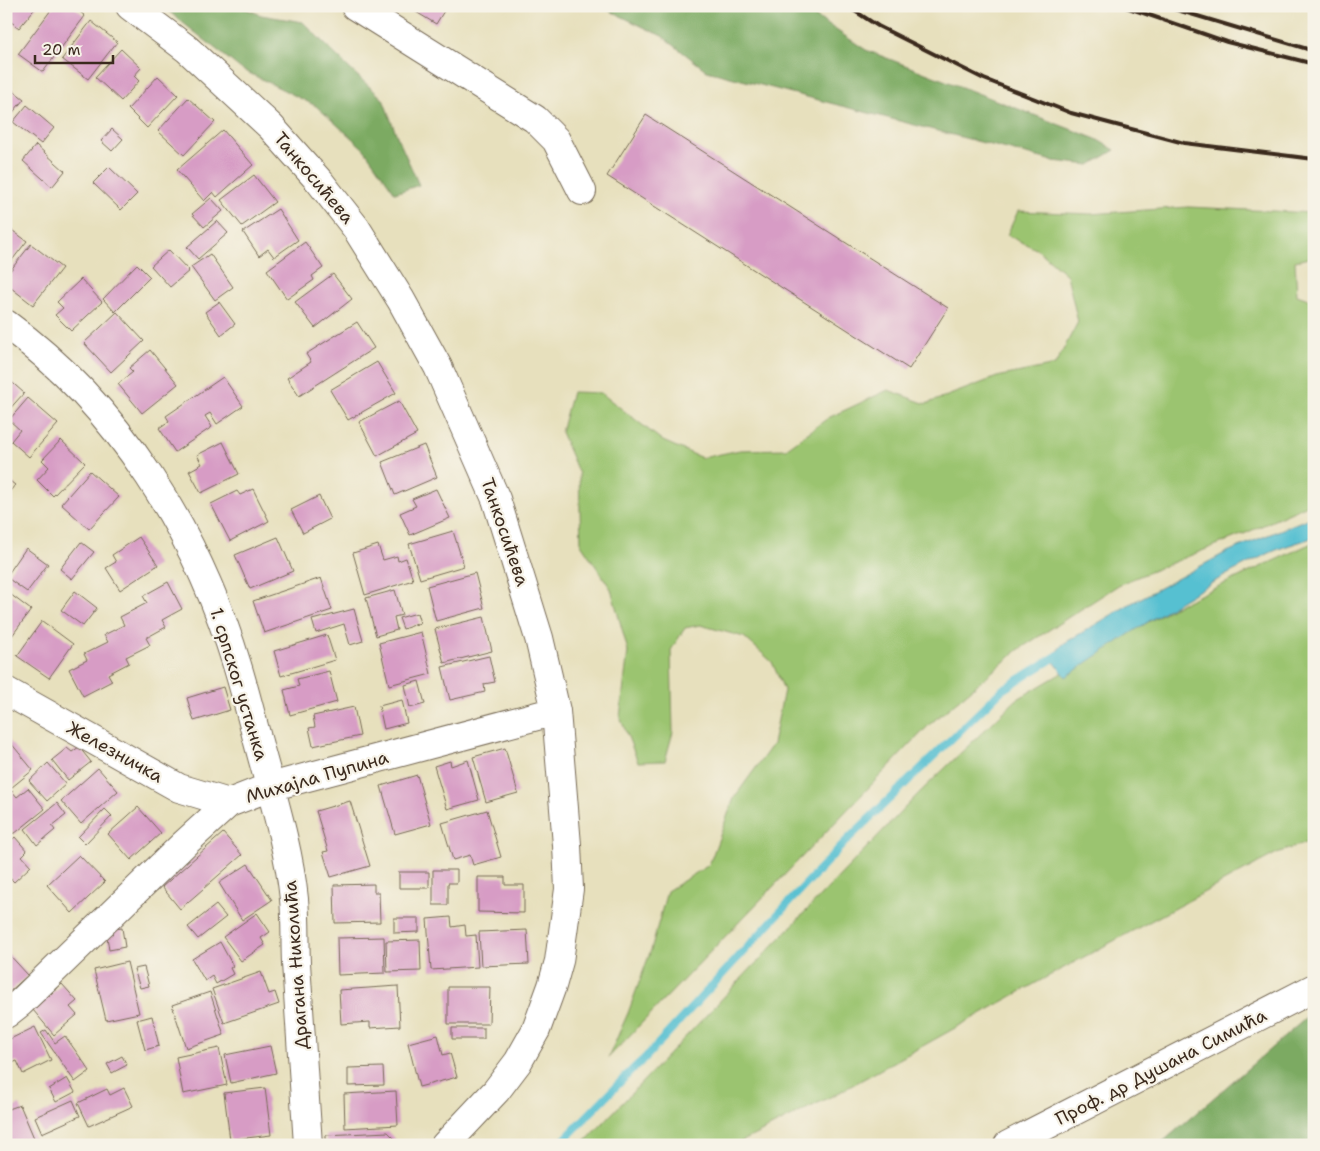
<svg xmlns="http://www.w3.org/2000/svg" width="1320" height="1151" viewBox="0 0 1320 1151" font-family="'Shantell Sans',sans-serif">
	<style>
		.green { fill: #9bc470; stroke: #6b7747 }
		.forest { fill: #7caa62; stroke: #5c6a40 }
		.water { fill: #56c0d1; stroke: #487578 }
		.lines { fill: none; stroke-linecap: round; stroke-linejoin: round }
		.stream { stroke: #56c0d1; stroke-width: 8 }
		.building { fill: #d79cc5 }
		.minor-casing { stroke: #776a56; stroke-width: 30 }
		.minor { stroke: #fff; stroke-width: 28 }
		.rail { stroke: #3b2a1e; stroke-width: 4 }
		.labels { text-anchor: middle; stroke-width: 4.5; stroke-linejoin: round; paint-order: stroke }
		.street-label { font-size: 18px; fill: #3b2a1e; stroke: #f7f3e8 }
	</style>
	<rect width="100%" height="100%" fill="#f7f3e8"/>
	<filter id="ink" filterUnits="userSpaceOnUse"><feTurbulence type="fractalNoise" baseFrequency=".02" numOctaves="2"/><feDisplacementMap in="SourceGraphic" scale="10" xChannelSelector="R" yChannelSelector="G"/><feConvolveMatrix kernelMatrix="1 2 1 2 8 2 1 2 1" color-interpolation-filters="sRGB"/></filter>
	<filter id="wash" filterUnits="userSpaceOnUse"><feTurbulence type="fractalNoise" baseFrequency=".0096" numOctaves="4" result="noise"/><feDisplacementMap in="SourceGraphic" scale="20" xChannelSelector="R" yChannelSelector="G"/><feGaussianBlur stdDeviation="1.12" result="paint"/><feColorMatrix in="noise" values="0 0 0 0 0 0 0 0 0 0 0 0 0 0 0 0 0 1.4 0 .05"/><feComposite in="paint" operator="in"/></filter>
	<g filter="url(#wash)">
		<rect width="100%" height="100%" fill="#e7e0bd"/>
		<!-- green -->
		<path class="green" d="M1188,207L1314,213V257L1295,261L1297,295L1314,301V502L1246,533L1120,584L1018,650L930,724L608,1058L628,1013L651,950L667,891L709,865L734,798L773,744L784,690L772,662L744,637L700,625L685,628L671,650L673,732L665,761L638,762L620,717L628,651L611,589L581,544L579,474L561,432L572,392L601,393L663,441L702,458L740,450L786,449L828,418L888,390L926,404L997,377L1055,365L1078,322L1067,275L1038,250L1007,235L1018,211L1090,214Z
			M1314,542V840L1277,853L1045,978L840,1092L735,1145H582L919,793L1016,700L1172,608Z"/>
		<!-- forest -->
		<path class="forest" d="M162,6H239L261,15L303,22L351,70L383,99L397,136L419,185L395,193L364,149L316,106L241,69Z
			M600,6H800L866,50L1096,139L1115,150L1090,165L1053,161L707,71L662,36Z
			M1314,1015V1145H1159L1305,1019Z"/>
		<!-- water -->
		<path class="water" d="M1314,516V537C1301,542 1287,545 1274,551C1200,585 1133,631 1066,677L1051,658L1063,644L1128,605L1227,552Z"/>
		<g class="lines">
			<!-- stream -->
			<path class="stream" d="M559,1145L634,1068L644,1059L845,842L1002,690L1060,654"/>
		</g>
		<g id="blocks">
			<!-- building -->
			<path class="building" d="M6,6H37L19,28L6,18Z
				M54,6H73L85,16L43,72L18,54Z
				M406,6H447L436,24Z
				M91,21L117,42L88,79L62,59Z
				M121,49L141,68L134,76L139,81L121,101L95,77Z
				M158,76L178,95L147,128L128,109Z
				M6,85L24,99L10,116L6,113Z
				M188,98L215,122L184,155L158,131Z
				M27,105L54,128L41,144L13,122Z
				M646,115L948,308L909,369L607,176Z
				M112,129L123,139L112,151L101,141Z
				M223,130L253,165L217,197L213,192L204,201L177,170Z
				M36,145L65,171L52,187L23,161Z
				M109,167L137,194L121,210L93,183Z
				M254,175L275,202L242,226L221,200Z
				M211,198L223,211L204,227L192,214Z
				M278,209L298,240L274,257L268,249L259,256L243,232Z
				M217,221L228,233L198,259L187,247Z
				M6,226L27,241L6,268Z
				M305,242L323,268L312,276L314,280L287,299L267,270Z
				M31,244L62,268L33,305L6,284V276Z
				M169,250L189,271L170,287L151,266Z
				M210,254L233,287L215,300L191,267Z
				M137,264L150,277L115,312L103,299Z
				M333,274L352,299L315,328L295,302Z
				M81,279L102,302L71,331L55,315L63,308L57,302Z
				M219,302L235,324L221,335L205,312Z
				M117,312L144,341L111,372L84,343Z
				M357,322L374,348L299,396L287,378L311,362L306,354Z
				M150,350L178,384L142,413L118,384L133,372L129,368Z
				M377,362L396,393L348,420L330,390Z
				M6,377L24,393L6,413Z
				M223,377L243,406L217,424L210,413L205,416L212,427L175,452L159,428L169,421L166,416Z
				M28,398L58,424L29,457L11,441L20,430L9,420Z
				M399,401L417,434L377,456L359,422Z
				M61,440L85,463L53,496L37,480L49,467L42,460Z
				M223,442L239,474L201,493L189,471L202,464L197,455Z
				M424,445L437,477L395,495L382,462Z
				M90,471L119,497L89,529L61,504Z
				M6,478L15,485L6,496Z
				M253,489L269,521L230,541L211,504L237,491L240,495Z
				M436,489L450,518L410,535L400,513L416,506L412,499Z
				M319,496L330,519L303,533L291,510Z
				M453,531L464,566L420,579L409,544Z
				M139,537L158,565L120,590L106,568L116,562L112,555Z
				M278,537L293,571L250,589L235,555Z
				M81,542L94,552L72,579L60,569Z
				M378,545L383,560L397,556L398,561L406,558L413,580L365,595L353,553Z
				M26,548L48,564L27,592L6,577Z
				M475,573L484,608L436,621L427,586Z
				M321,578L332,610L264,633L253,601Z
				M168,582L182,609L162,620L166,627L146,638L150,645L126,657L129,663L108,674L112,681L83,696L69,669L87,660L84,654L108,642L104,635L124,625L120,617L147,603L143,596Z
				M395,590L402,615L394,617L397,630L376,636L366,598Z
				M6,591L31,610L6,644Z
				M75,591L97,608L83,626L61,610Z
				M354,609L363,641L350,645L344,624L316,633L312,620Z
				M417,613L420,623L403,629L399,618Z
				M484,617L492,651L444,663L435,629Z
				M42,621L73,644L49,678L17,656Z
				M421,632L431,674L389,685L379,643Z
				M327,635L335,660L281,676L274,651Z
				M489,656L495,682L484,684L485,692L450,700L442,667Z
				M329,671L337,702L290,715L284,690L299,686L297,679Z
				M419,681L425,704L410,708L405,685Z
				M223,687L230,710L194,721L187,698Z
				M402,700L407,723L384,729L379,706Z
				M354,707L360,736L313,746L309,728L315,727L313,716Z
				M6,737L33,770L6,792Z
				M79,747L91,762L68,780L52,760L67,748L72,752Z
				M505,748L518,793L486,802L473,757Z
				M468,760L479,800L447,809L434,766L450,761L451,766Z
				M48,763L66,784L47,801L29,781Z
				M98,768L118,791L81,824L61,801Z
				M417,775L431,824L395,834L381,786Z
				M28,788L45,809L14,834L6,824V796L12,791L17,797Z
				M350,801L370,866L331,877L323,852L328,851L316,811Z
				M57,803L66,815L52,826L55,830L37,845L25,829Z
				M138,807L161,833L131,860L108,834Z
				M105,809L112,816L85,844L78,837Z
				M487,810L501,857L473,865L470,855L453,860L442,823Z
				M223,833L242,855L180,909L162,887Z
				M15,837L27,851L22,856L31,866L14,882L6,874V845Z
				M79,855L105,882L72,913L47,885Z
				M248,864L272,900L242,920L219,883Z
				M433,870H457V883H448V905H433Z
				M399,872H429V888H399Z
				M478,877H505V885H524V913L478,912Z
				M374,884V892H379L380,922L335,923L334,885Z
				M216,905L226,917L198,939L188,927Z
				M257,913L270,932L261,938L265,945L241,961L223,937Z
				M451,917L452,927L465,925L466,936L476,935L478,967L431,970L427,919Z
				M394,918H419V932L394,933Z
				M122,928L125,947L109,950L106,930Z
				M527,930L529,964L481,966L479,932Z
				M384,937L385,973L338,975L337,938Z
				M420,940L421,971L387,972L386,941Z
				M220,942L233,966L230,968L233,974L216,984L212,976L205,981L192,959Z
				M6,951L28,975L6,995Z
				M127,962L139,1013L106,1020L94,970Z
				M144,967L149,986L140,988L134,969Z
				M261,972L269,994L275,992L279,1004L224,1023L212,989Z
				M62,984L77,1001L70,1007L77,1015L54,1035L33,1010Z
				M398,986L400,1026L370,1028V1022L341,1024L339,990Z
				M448,987H490L489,1024H448Z
				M210,992L224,1035L186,1048L172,1005Z
				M152,1016L159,1046L145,1050L137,1020Z
				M35,1027L51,1060L23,1074L17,1061L10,1064L6,1056V1041Z
				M452,1028H484V1039H452Z
				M46,1030L55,1043L65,1036L90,1071L75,1082L41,1033Z
				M438,1035L443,1055L450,1053L457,1077L419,1087L408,1043Z
				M270,1046L276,1073L231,1083L225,1055Z
				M219,1048L227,1085L183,1094L176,1057Z
				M122,1056L127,1065L112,1073L107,1064Z
				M383,1067L384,1085L348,1086V1068Z
				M67,1078L75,1092L56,1102L49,1089Z
				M124,1088L133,1106L89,1126L78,1103L107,1089L110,1095Z
				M265,1088L271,1135L230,1140L224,1093Z
				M396,1091L398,1125L345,1128L344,1094Z
				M73,1100L80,1116L42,1133L35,1117Z
				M20,1105L37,1145H6V1110Z
				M388,1132L401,1145H326V1135Z"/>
		</g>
	</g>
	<g filter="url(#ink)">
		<use href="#blocks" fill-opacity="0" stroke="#776a56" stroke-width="1"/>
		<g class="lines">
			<!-- minor casing -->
			<g class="minor-casing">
				<path id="minor" d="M130,6L187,49L271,127L320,182L356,228L401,300L438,367L496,499L539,638L556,711L567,845L569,889L559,961L552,986L536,1030L518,1062L496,1091L445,1145
					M355,6L535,119L556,140L582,191
					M6,324C119,406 197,533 237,665C246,694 253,724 261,753C274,801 289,850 294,899C296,920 295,942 296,963C300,1024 304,1084 308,1145
					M6,691L179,788L229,803
					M6,1014L20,1003L184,844L229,803L270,787L556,711
					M1008,1145L1314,988"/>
			</g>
			<!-- minor -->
			<use href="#minor" class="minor"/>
			<!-- rail -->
			<path class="rail" d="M847,6L878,26L984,79L1071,113L1184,143L1314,159
				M1123,6L1227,42L1314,64
				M1164,6L1314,51"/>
		</g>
	</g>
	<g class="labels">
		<!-- street labels -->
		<g class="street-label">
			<text transform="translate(314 178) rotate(50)" y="6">Танкосићева</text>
			<text transform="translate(505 532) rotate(71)" y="6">Танкосићева</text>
			<text transform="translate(239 684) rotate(73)" y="6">1. српског устанка</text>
			<text transform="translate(115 752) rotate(29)" y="6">Железничка</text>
			<text transform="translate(317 777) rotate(-16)" y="6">Михајла Пупина</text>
			<text transform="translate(296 965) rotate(-94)" y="6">Драгана Николића</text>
			<text transform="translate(1161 1067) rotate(-27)" y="6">Проф. др Душана Симића</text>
		</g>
	</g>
	<!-- margin -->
	<rect width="1320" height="1151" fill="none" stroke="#f7f3e8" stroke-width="25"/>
	<!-- scale -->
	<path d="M35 55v8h78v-8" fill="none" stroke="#3b2a1e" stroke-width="2.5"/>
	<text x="42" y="55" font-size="15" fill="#3b2a1e" stroke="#f7f3e8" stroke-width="4" paint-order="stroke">20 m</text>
</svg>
